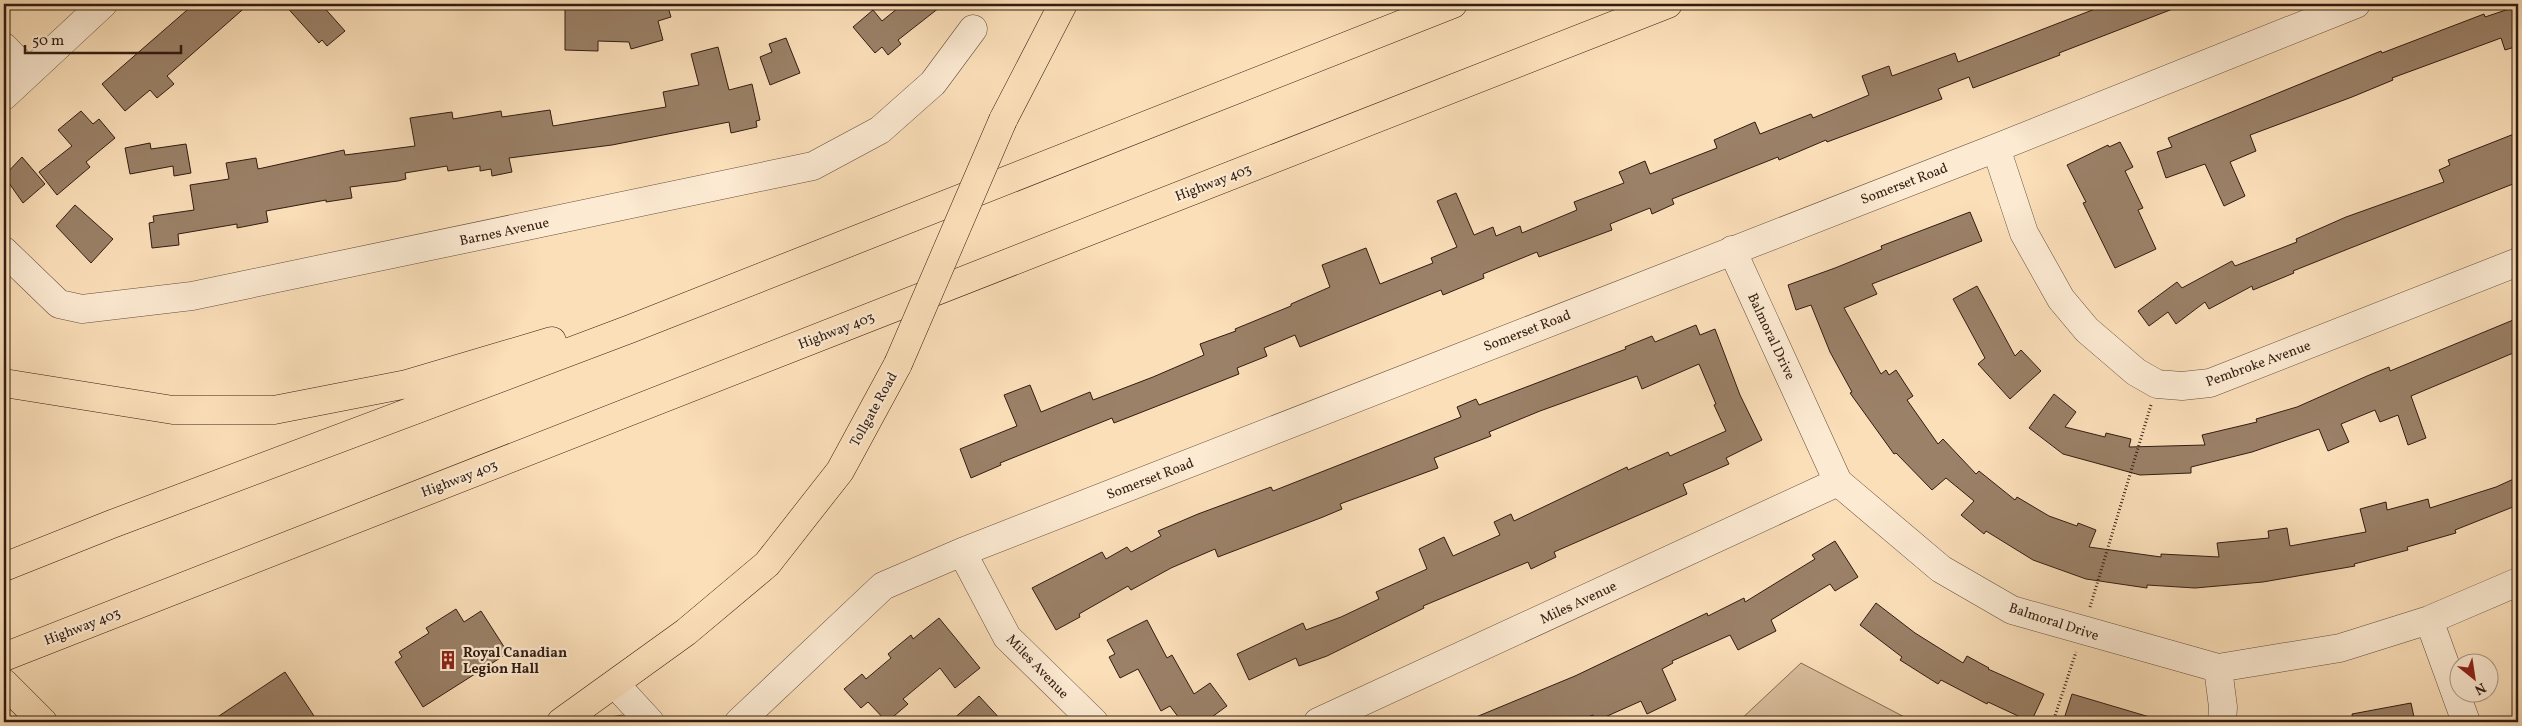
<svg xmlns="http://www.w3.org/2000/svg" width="2522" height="726" viewBox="0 0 2522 726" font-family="Vollkorn,serif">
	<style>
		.green { fill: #d9be9c; stroke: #866d56 }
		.building { fill: #9b8168; stroke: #321c11 }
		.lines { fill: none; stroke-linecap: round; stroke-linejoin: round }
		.minor-casing { stroke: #644d3b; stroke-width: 29 }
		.major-casing { stroke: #321c11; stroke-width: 29 }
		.highway-casing { stroke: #321c11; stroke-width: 29 }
		.path { stroke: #321c11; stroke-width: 3; stroke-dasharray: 1 2.5; stroke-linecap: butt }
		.minor { stroke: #fcead2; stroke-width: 28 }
		.major { stroke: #fbdfb9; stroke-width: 28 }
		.highway { stroke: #fbdfb9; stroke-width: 28 }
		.major-bridge-casing { stroke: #321c11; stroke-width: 29; stroke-linecap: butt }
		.major-bridge { stroke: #fbdfb9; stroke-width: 28 }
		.labels { text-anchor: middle; stroke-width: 4.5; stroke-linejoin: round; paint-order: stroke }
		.street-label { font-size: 14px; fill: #321c11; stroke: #fcead2 }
		.poi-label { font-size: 14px; font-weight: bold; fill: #321c11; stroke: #fcead2; text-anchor: start }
	</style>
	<rect width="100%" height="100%" fill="#fbdfb9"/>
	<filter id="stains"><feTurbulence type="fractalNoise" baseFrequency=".004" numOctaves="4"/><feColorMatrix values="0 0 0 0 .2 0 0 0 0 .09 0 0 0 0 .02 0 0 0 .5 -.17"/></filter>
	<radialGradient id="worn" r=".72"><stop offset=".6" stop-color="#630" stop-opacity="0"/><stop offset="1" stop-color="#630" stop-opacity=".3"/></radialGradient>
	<!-- green -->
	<path class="green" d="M1801,663L1914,722H1738Z
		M622,715L632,722H598L605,718Z"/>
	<!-- building -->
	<path class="building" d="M194,4H249L167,76L174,84L157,98L150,90L125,111L102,84Z
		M284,4H321L345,31L327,46L322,40L319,43Z
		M623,4H667L671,17L658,21L663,40L631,49L629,42L598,41V51L565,50V5Z
		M903,4H944L898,40L901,44L888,55L882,47L875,53L853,27L873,10L882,21Z
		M2108,4L2183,5L2059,53L2060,55L1973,88L1969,77L1938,89L1942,99L1827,142L1826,140L1779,160L1778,157L1672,199L1674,204L1652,214L1650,208L1610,224L1612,230L1539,257L1537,252L1483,274L1484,278L1443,295L1441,290L1300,347L1295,335L1264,348L1267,356L1237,368L1239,374L1114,423L1112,418L1000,463L1001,465L971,478L960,449L1017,426L1004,395L1030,385L1041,412L1090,392L1093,400L1153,377L1204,355L1200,344L1236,331L1235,329L1291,306V304L1330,287L1322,265L1366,248L1380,284L1433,263L1431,258L1457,247L1437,201L1456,193L1474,235L1493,227L1496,236L1520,226L1522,233L1577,210L1574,202L1624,183L1619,172L1645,161L1650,174L1717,148L1714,140L1755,122L1760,134L1811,114L1813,118L1869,95L1862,76L1889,66L1892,76L1955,53L1958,62Z
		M2518,6V46L2505,50L2501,38L2392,78L2393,80L2352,97L2250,135L2256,151L2230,162L2245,196L2224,206L2205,164L2166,178L2157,152L2172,147L2168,138L2381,51L2382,53L2484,14L2485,17Z
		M786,38L800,73L770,85L760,57L772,52L769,44Z
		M718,47L729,90L752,84L760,120L756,121L757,127L731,133L729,122L612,145L509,158L512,172L492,176L491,169L480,171V166L448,171L447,166L405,173L406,179L398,181L350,187L352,198L326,202V200L266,211L268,222L237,228V224L178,234L179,245L152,248L149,223L154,222L153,216L194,210L190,185L229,179L226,163L256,158L258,169L344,150L345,155L415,146L410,118L452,112L453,119L501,111L502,117L550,110L553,126L666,107L663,92L699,85L691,54Z
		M81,111L93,124L99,119L115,138L86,162L90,167L57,195L39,172L72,146L58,130Z
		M2514,134L2518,143V182L2348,249L2293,271L2294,273L2253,290L2252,286L2209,309L2205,302L2176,324L2168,312L2149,326L2138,311L2177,282L2182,288L2232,261L2235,266L2297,242L2296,239L2346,217L2444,182L2439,170L2450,165L2448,160Z
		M2120,142L2133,167L2125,171L2143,208L2138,210L2156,249L2115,268L2083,203L2086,202L2067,165L2108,145L2109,147Z
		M150,143L151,149L186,144L191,173L174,176L173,166L130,174L125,148Z
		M22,157L45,184L23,203L4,176Z
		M75,205L113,239L91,263L56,226Z
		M1970,212L1982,241L1872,284L1877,294L1844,308L1881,374L1886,370L1889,375L1896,370L1913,396L1907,400L1938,444L1943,439L1976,474L1979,471L2015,500L2017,497L2049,516L2077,526L2078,523L2096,530L2089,547L2161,557V554L2219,557L2217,543L2269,538L2268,531L2287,528L2290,546L2366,532L2360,509L2386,502L2387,510L2428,499L2430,508L2496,487L2518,477V505L2455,530L2456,533L2407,547L2408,550L2354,564L2355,566L2263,582L2195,588L2147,585V588L2086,579L2033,560L1986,531L1984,534L1961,515L1974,501L1946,478L1932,490L1896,453L1894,454L1850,393L1852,392L1830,352L1811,305L1796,310L1788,285L1835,268L1882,249L1881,246Z
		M1977,286L2015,356L2021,350L2041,371L2010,399L1978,364L1985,358L1953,299Z
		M2518,318V351L2411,396L2426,438L2408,445L2398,415L2380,422L2375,410L2341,424L2349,442L2328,451L2319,429L2252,452L2191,467V473L2140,475L2063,454L2029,428L2054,394L2076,412L2065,427L2105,437L2106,433L2131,439L2129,447L2205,445L2202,435L2257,422L2256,419L2297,407L2367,376L2389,367L2390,371Z
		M1696,325L1700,335L1715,329L1740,395L1762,440L1726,458L1729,464L1683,484L1687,494L1554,552L1556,557L1531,569L1528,562L1423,606L1424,608L1327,656L1299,666L1296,658L1249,680L1237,654L1303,623L1306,630L1341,617L1379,599L1376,592L1427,569L1419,549L1444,537L1453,556L1500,535L1494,522L1511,514L1514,521L1627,467L1628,470L1668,452L1670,456L1726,431L1714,405L1716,404L1699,364L1642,389L1637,376L1540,411L1489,432L1491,436L1434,458L1438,468L1340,504L1342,509L1323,517L1218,557L1215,549L1171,568L1131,590L1128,586L1079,614L1080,617L1056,630L1032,588L1102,552L1106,559L1127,547L1131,552L1161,536L1158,531L1198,514L1271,487L1273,491L1461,417L1457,407L1476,399L1479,405L1626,349L1625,347L1652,336L1655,342Z
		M1835,541L1858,577L1835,591L1830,584L1771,620L1776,631L1738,650L1730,635L1672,661L1673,663L1662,669L1676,700L1647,714L1641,701L1596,721L1593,715L1575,722H1464L1575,676L1707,613L1708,616L1744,598L1745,602L1815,559L1812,555Z
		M1876,603L1915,633L1963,663L1967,656L1989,668L1988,669L2044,694L2031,722L1988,702L1987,704L1941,680L1938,684L1900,660L1902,657L1860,625Z
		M456,609L464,622L481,611L508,653L423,707L395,662L402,657L399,652L429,633L426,628Z
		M939,618L980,668L955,688L940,668L903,699L908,704L887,722L868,702L861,708L844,689L862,674L866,679L891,658L888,654L911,635L913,639Z
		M1147,620L1167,658L1172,655L1194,694L1210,683L1227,706L1205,722H1182L1170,706L1161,711L1138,669L1120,678L1109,657L1115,654L1107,640Z
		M285,672L318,722H210Z
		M2072,694L2153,718V722H2063Z
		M979,696L1003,722H950Z
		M2411,703L2415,722H2353L2352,714Z"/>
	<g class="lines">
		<!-- minor casing -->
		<g class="minor-casing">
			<path id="minor" d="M4,47L28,72
				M4,96L103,4
				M1996,148L2024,233L2061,299L2087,330L2136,372L2157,384L2182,386L2210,383L2518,262
				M1732,250L1838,482L1941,569L2012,610L2218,668L2340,648L2429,620L2518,582
				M4,251L59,304L82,309L192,296L813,166L880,130L933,83L973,29
				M962,552L1007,637L1094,722
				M2429,620L2466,722
				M2218,668L2223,707L2222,722
				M615,684L650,722
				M739,722L883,586L962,552L1996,148L2356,4
				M1318,722L1838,482"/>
		</g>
		<!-- major casing -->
		<g class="major-casing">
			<path id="major" d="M1003,120L1063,4
				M4,683L43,722
				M561,722L686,632L767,564L840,471L898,364"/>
		</g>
		<!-- highway casing -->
		<g class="highway-casing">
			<path id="highway" d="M4,383L173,410H274L407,384L552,341
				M4,567L112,524L630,329L1453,4
				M4,657L1668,4"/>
		</g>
		<!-- path -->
		<path class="path" d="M2090,607L2151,405
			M2053,722L2076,652"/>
		<!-- minor -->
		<use href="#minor" class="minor"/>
		<!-- major -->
		<use href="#major" class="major"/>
		<!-- highway -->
		<use href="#highway" class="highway"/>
		<!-- major-bridge casing -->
		<g class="major-bridge-casing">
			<path id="major-bridge" d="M898,364L1003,120"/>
		</g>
		<!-- major-bridge -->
		<use href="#major-bridge" class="major-bridge"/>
	</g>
	<!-- icons -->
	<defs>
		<g id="building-bare" transform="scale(1.5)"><path d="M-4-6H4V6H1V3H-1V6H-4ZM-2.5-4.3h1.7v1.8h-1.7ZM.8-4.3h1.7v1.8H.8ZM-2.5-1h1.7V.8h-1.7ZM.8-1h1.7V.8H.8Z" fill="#8f2418" stroke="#fcead2" stroke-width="2.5" paint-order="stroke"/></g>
	</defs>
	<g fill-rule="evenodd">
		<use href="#building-bare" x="448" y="660"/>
	</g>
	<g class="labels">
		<!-- street labels -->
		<g class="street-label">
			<text transform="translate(1213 182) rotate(-21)" y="5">Highway 403</text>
			<text transform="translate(1904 183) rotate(-21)" y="5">Somerset Road</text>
			<text transform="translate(504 231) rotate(-12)" y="5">Barnes Avenue</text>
			<text transform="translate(836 330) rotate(-21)" y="5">Highway 403</text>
			<text transform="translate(1527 330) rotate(-21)" y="5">Somerset Road</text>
			<text transform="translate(1772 336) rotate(65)" y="5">Balmoral Drive</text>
			<text transform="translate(2258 363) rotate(-20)" y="5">Pembroke Avenue</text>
			<text transform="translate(873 409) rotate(-61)" y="5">Tollgate Road</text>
			<text transform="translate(459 478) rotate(-21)" y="5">Highway 403</text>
			<text transform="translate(1150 478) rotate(-21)" y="5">Somerset Road</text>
			<text transform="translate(1578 602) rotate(-25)" y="5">Miles Avenue</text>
			<text transform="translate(2054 621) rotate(18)" y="5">Balmoral Drive</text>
			<text transform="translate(82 626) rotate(-21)" y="5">Highway 403</text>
			<text transform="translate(1038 666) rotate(46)" y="5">Miles Avenue</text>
		</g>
		<!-- poi labels -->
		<g class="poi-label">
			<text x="463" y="657">Royal Canadian<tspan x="463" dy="16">Legion Hall</tspan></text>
		</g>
	</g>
	<!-- margin -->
	<rect width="2522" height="726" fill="none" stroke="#fbdfb9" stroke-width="20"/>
	<rect x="5" y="5" width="2512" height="716" fill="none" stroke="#321c11" stroke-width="2.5"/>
	<rect x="10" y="10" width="2502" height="706" fill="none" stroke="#321c11"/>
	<!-- north arrow -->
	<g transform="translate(2474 678) rotate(150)"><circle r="24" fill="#fcead2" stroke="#ab9885"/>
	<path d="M0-4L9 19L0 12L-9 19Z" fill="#8f2418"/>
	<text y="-8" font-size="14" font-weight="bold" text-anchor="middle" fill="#321c11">N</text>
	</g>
	<!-- scale -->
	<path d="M25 45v8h156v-8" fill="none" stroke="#321c11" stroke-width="2.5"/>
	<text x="32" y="45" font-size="15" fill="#321c11" stroke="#fcead2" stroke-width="4" paint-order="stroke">50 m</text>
	<rect width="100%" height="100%" filter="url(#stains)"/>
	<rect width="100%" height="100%" fill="url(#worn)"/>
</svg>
